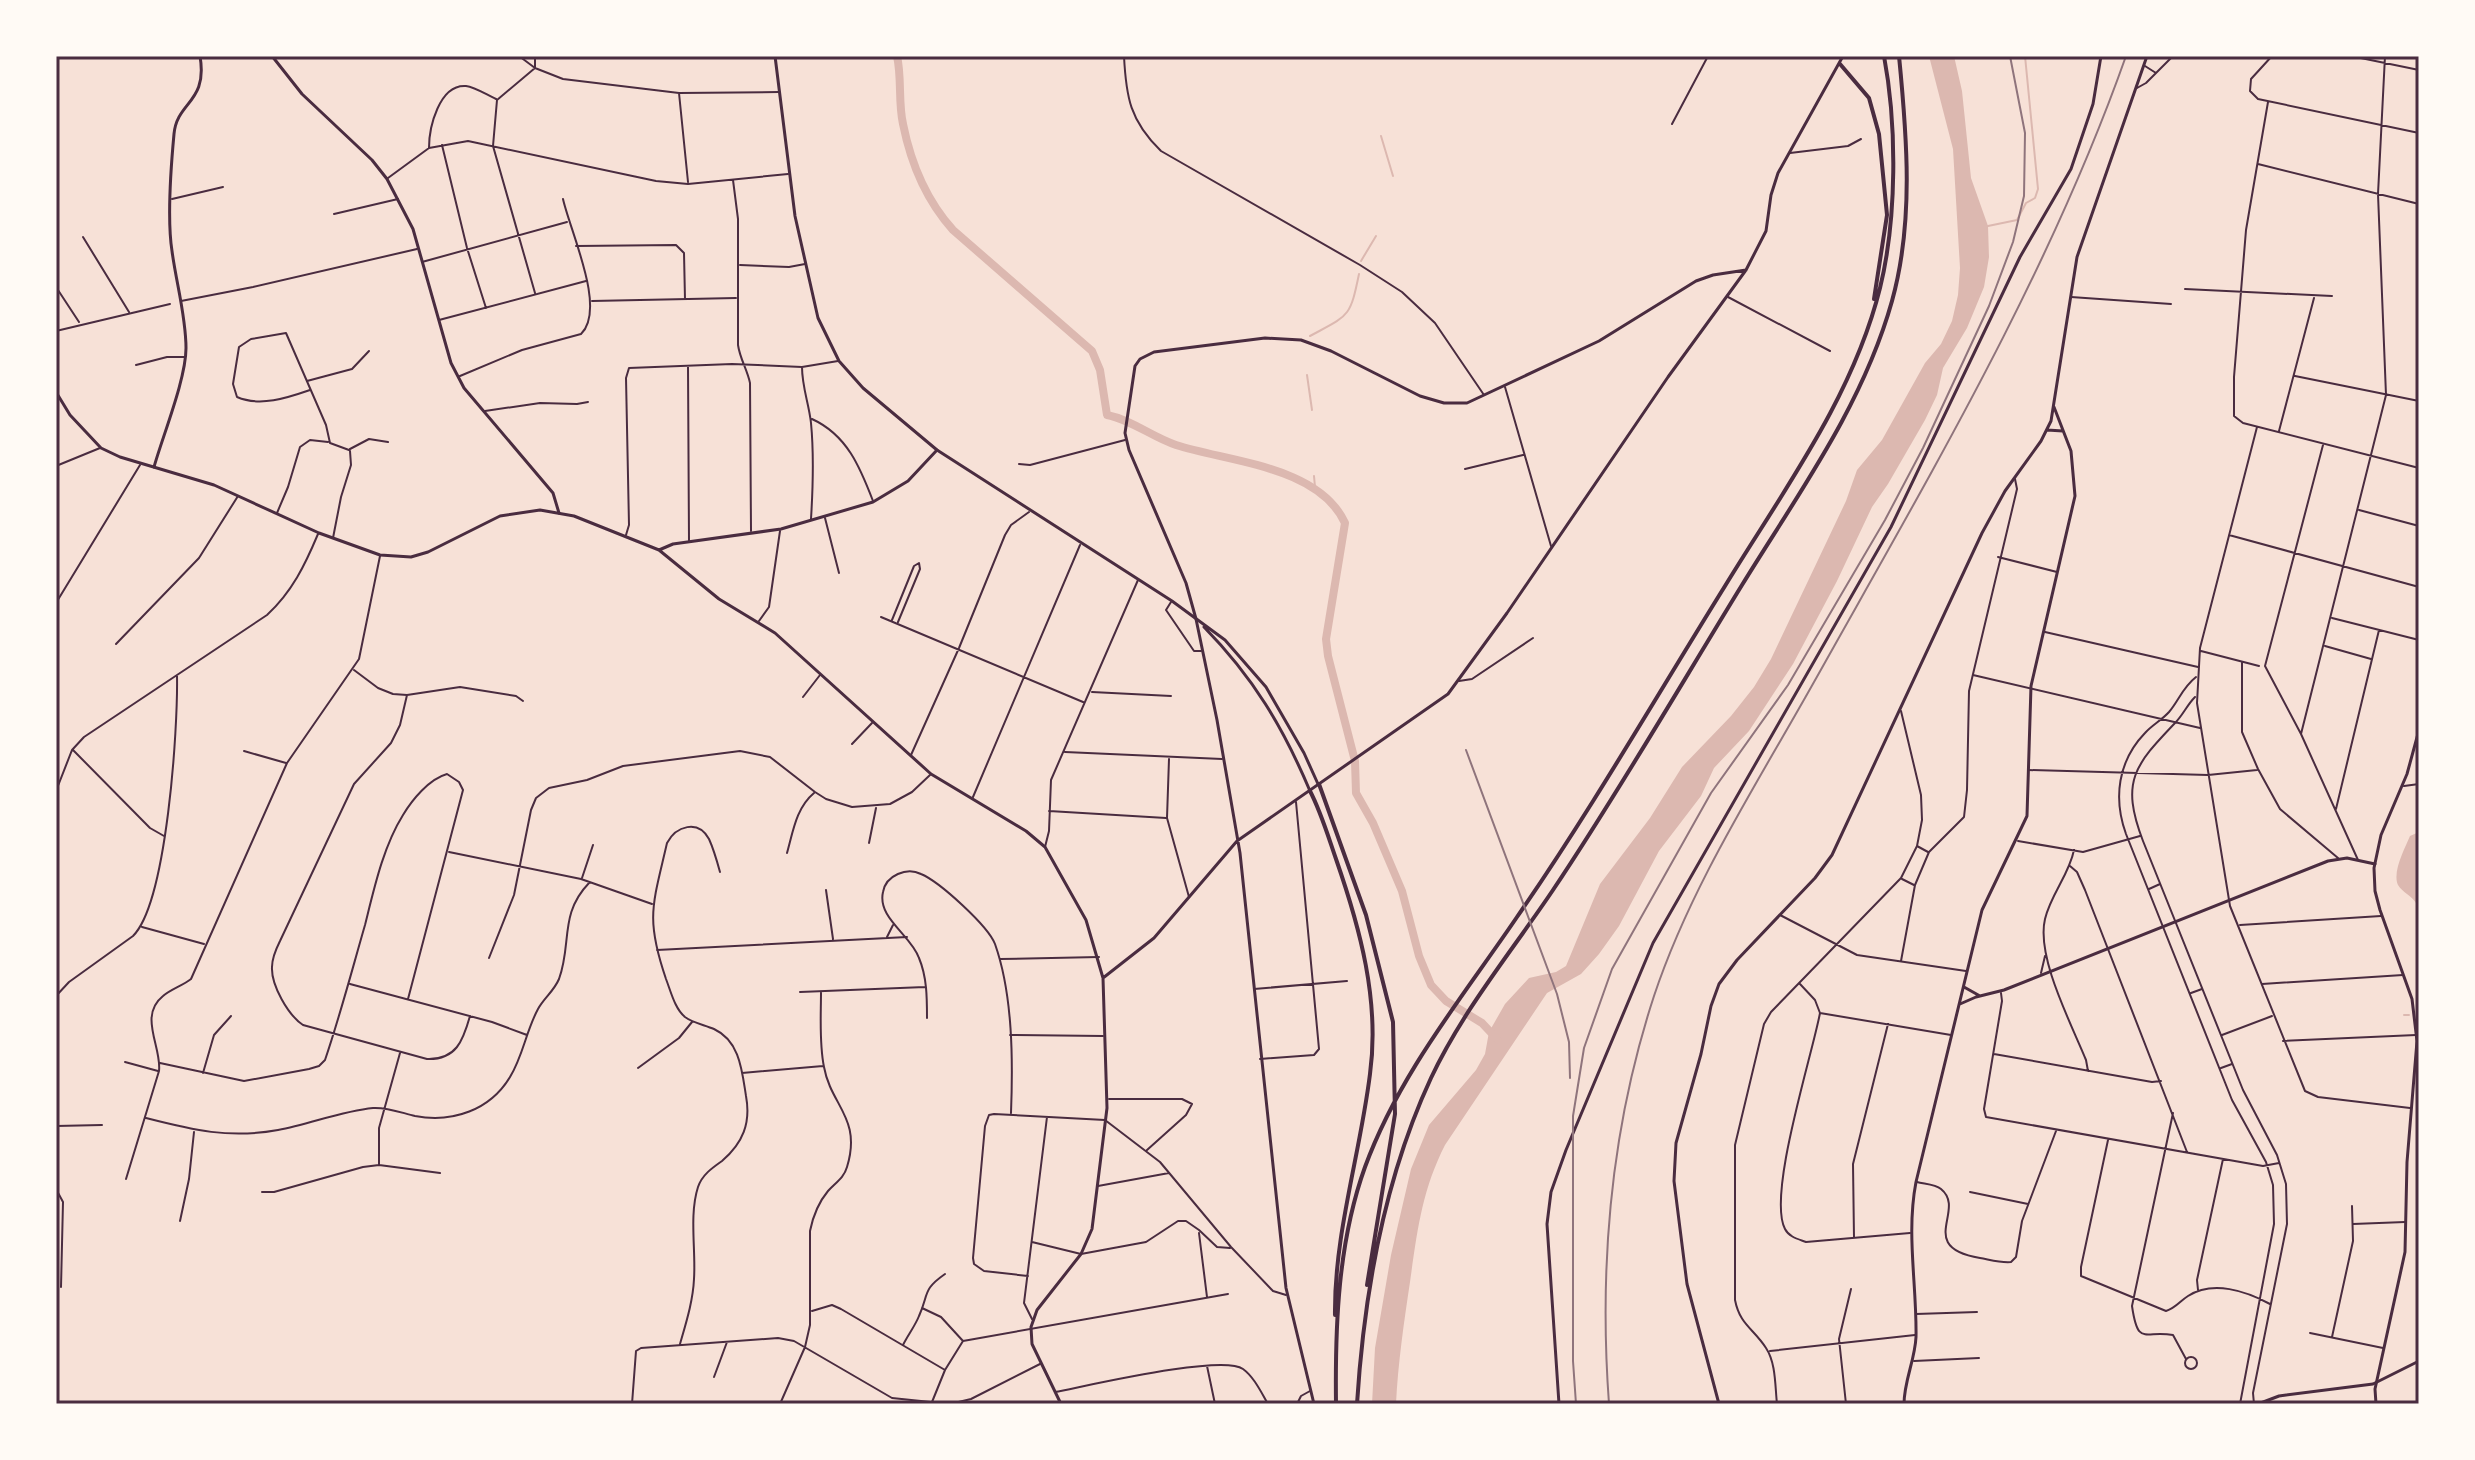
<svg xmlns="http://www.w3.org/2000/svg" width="2475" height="1460" viewBox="0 0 2475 1460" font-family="Montserrat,sans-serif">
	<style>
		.water { fill: #dcb8b0 }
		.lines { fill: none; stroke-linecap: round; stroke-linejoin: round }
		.stream { stroke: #dcb8b0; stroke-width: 2 }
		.river { stroke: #dcb8b0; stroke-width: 8 }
		.minor { stroke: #4a2c40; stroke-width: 2 }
		.tertiary { stroke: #4a2c40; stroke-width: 3 }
		.secondary { stroke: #4a2c40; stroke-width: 3 }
		.primary { stroke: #4a2c40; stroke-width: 3 }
		.motorway { stroke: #4a2c40; stroke-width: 4 }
		.rail { stroke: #8f747c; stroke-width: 2 }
		.neatline { fill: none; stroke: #4a2c40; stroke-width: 3 }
	</style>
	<rect width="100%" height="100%" fill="#f7e1d7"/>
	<!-- water -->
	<path class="water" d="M1929,56H1954L1962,91L1971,178L1988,226L1989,257L1984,287L1967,328L1943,368L1937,395L1925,420L1888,484L1872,507L1837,581L1793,664L1749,731L1714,768L1701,796L1659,851L1619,926L1599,954L1581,974L1547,993L1445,1145C1422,1190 1417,1232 1410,1282C1404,1322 1398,1363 1396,1404H1372L1375,1348L1391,1255L1411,1169L1429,1125L1476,1070L1485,1054L1489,1032L1505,1004L1529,978L1556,972L1566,966L1600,884L1650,818L1682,767L1731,716L1754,687L1771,659L1846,501L1857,470L1882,440L1925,363L1941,344L1952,321L1958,295L1960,268L1953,149Z
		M2419,832V933C2415,923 2422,913 2416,903C2412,896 2402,892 2398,885C2392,872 2405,848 2410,836Z"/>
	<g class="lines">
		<!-- stream -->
		<path class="stream" d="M1381,136L1393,176
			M1988,226L2017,220L2026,203L2035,198L2038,189L2025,56
			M1361,261L1376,236
			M1310,336C1349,315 1350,318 1359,274
			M1307,375L1312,410
			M1314,476L1315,487
			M2404,1015H2409"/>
		<!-- river -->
		<path class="river" d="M897,56C902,78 898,102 903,124C911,164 926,200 953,230L1092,351L1100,370L1107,415C1132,420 1152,437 1176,445C1229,462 1319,466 1345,523L1326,639L1328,656L1355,761L1356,793L1373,823L1402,891L1419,956L1431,985L1446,1001L1482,1023L1497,1039"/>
		<!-- minor -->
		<path class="minor" d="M519,56L535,68L563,79L679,93L779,92
			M535,56V68L497,100L493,146L535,293
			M1124,56C1126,97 1130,121 1161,151L1360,265L1402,292L1435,323L1484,395
			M2272,56L2251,79L2250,91L2258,99L2419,133
			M2351,56L2419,70
			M2145,66L2156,73
			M2137,88L2146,83L2173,56
			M679,93L688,182
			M2268,102L2246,230L2234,377V416L2243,423L2419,468
			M1672,124L1708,56
			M442,145L467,248L486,308
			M429,148C429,128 439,84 466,86C475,87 487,95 496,99
			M1790,153L1848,146L1861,139
			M2258,164L2419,204
			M388,178L429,148L468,141L656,181L688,184L788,174
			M733,180L738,219V345C740,359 747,369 750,383L751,531
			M172,199L223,187
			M334,214L398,199
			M83,237L129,312
			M576,246L676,245L684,253L685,299
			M422,262L567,222
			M740,265L789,267L805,264
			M56,287L79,322
			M2185,289L2332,296
			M1728,297L1830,351
			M2071,297L2171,304
			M181,301L253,287L417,249
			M592,301L736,298
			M439,320L586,281
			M56,331L170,304
			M136,365L167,357H184
			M688,367L689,541
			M802,367C802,387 809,404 811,423C814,454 813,487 811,519
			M460,376L522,350L581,334C607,309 570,231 563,199
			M2295,376L2419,401
			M307,381L352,369L369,351
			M1505,387L1551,546
			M310,390C287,398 260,407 237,397L233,384L239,347L251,339L286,333L326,425L330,443L349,450
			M485,411L540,403L577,404L588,402
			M812,419C847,435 860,467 873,501
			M2257,427L2200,648L2197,703L2230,906L2305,1091L2318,1097L2410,1108
			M2279,431L2314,298
			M2323,445L2265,666L2301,734L2358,860
			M350,449L369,439L388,442
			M1019,464L1030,465L1125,440
			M56,466L100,448
			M1465,469L1523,455
			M2359,510L2419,526
			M277,513L288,487L300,447L310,440L328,442
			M825,518L839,573
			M626,535L629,525L626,378L629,368L732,364L802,367L838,361
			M2229,535L2419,587
			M333,538L341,497L351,465L350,451
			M1998,557L2057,572
			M1171,602L1166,610L1194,651H1201
			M56,603L140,465
			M881,617L1083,702
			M2332,618L2419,640
			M892,620L914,566L919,563L920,569L898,622
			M759,621L769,607L780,531
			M2045,632L2198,667
			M116,644L199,558L238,496
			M2325,646L2371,659
			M2201,651L2259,666
			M2242,663V732L2258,769L2280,809L2338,858
			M354,670L378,688L393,694L407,695L460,687L516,696L523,701
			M1973,675L2200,728
			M2196,677C2183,687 2179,700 2169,712C2162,720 2152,725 2145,733C2118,761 2113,798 2126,834L2232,1100L2266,1162L2273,1185L2274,1224L2240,1404
			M1459,681L1472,679L1533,638
			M1092,692L1171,696
			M407,695L400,725L391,743L354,784L280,941C276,949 272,958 272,967C271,985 288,1015 303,1025L427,1059C456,1060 463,1041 470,1016
			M803,697L820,675
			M2195,697C2187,705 2183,715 2175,723C2135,765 2120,781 2143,841L2243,1090L2277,1155L2286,1184L2287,1224L2253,1393L2254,1404
			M2301,734L2386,395L2378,194L2385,56
			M852,744L872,723
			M73,750L150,828L164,836
			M244,751L286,763
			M1065,752L1222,759
			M911,755L959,648L1005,535L1011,525L1029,512
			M1169,759L1167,818L1189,897
			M2028,770L2208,775L2257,770
			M2404,786L2419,784
			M56,791L72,750L84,737L267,615C292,592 305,565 318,534
			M973,797L1080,545
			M2336,809L2379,630
			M1049,811L1166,818
			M2018,841L2083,852L2140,836
			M869,843L876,808
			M1917,846L1928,852
			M1045,847L1049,831L1051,780L1138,580
			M2074,850C2069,875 2051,894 2045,919C2036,957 2071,1023 2086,1060L2088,1071
			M449,852L581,879L652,904
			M787,853C793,832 796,808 814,793
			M2070,866L2077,872L2085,890L2187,1152
			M582,878L593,845
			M1902,879L1914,885
			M2149,889L2160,884
			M826,890L833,939
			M1780,915L1857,955L1966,971
			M2240,925L2381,916
			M142,927L204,944
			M887,937L893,925
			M657,950L907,937
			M489,958L514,895L531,810L536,798L549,788L587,780L623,766L740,751L770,757L815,792L826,799L852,807L890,804L912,792L930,775
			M1000,959L1099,957
			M1901,961L1915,885L1929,852L1964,817L1967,790L1969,691L2017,489L2015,479
			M2041,973L2045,956
			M350,984L492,1022L527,1035
			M1800,984L1815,1000L1820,1013C1812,1056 1767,1195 1785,1229C1789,1237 1798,1239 1806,1242L1910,1233
			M2262,984L2403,975
			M1254,989L1347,981
			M800,992L925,987
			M2001,993L2002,1001L1984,1109L1986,1117L2263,1166L2279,1163
			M2191,993L2202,989
			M56,996L69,982L133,936C167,902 178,728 177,676
			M1820,1013L1951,1035
			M927,1018C927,998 927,977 919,958C911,935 877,918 883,892C886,875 907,867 921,874C940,882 988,926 995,944C1013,995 1013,1061 1011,1113
			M1010,1035L1103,1036
			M2222,1035L2272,1016
			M2283,1041L2416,1035
			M1994,1054L2152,1082L2161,1081
			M1260,1059L1314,1055L1319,1049L1296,802
			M125,1062L158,1071
			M160,1063L244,1081L309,1069L319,1066L325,1060C340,1016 352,970 365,925C374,889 383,847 403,815C412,800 429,779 447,774L459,782L463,790L408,999
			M638,1068L679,1038L692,1022
			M2221,1068L2232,1064
			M203,1073L214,1035L231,1016
			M742,1073L823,1066
			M1109,1099H1182L1192,1104L1186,1115L1147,1150
			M2173,1113L2132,1306C2138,1347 2144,1330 2173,1335L2186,1359
			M146,1118C193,1130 229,1139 278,1130C310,1124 342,1111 373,1108C387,1107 402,1113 415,1116C453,1123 490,1110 510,1077C523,1056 526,1031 538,1009C544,998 554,991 559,979C572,944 559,914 589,883
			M56,1126L102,1125
			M2108,1140L2081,1267V1276L2166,1311C2176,1308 2180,1301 2188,1296C2213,1280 2246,1291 2270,1304
			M379,1164V1128L400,1053
			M126,1179L159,1071C162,1047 138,1016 163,996C171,989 182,986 191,979L287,763L359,659L380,556
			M1917,1182C1924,1184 1935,1184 1941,1189C1967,1210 1915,1247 1980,1258C1991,1260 2001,1263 2011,1262L2016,1257L2022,1221L2056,1131
			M1098,1186L1169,1173
			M56,1189L63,1202L61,1287
			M262,1192H274L363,1167L379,1165L440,1173
			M1970,1192L2028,1204
			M180,1221L189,1179L194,1132
			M2353,1224L2405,1222
			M1199,1233L1207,1297
			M1854,1238L1853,1164L1888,1024
			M1032,1242L1081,1254L1146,1242L1178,1221H1186L1199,1230L1217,1247L1230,1248
			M1028,1276L984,1271L974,1264L973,1258L985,1126L989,1115L994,1114L1105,1120L1160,1162L1231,1247L1273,1291L1286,1295
			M2198,1290L2197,1280L2223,1159
			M922,1308L941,1317L963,1341L1228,1294
			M812,1311L832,1305L841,1309L945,1370
			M1916,1314L1977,1312
			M1032,1319L1024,1303L1047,1117
			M2310,1333L2383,1348
			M2332,1337L2353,1241L2352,1206
			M680,1344C686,1323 693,1301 694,1279C696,1250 689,1215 698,1187C702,1175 712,1168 722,1161C743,1143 751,1123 746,1096C742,1071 740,1041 714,1029C705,1025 693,1023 685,1017C675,1009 671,992 666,979C645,918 653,904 667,843C676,826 698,819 709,839C714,850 717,861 720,872
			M903,1345C908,1335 915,1326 919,1316C929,1294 922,1290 945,1274
			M1770,1351L1915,1335
			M2185 1363a6 6 0 1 1 12 0a6 6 0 1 1-12 0Z
			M1914,1361L1979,1358
			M1207,1366L1215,1404
			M714,1377L727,1342
			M1055,1392C1087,1386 1222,1354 1243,1369C1254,1377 1261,1392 1268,1404
			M932,1402L945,1370L963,1341
			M632,1404L636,1351L641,1348L778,1338L794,1341L892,1398L950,1404L971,1399L1040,1364
			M780,1404L805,1347L810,1325V1231C813,1216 818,1203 828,1191C835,1183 844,1178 847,1167C862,1118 831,1106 824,1067C819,1043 821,1016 821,992
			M1297,1404L1301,1396L1310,1391
			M1777,1404C1775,1386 1776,1363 1766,1348C1753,1328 1740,1325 1735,1300V1145L1764,1024L1771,1012L1901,878L1917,846L1922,820L1921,795L1901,711
			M1846,1404L1839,1339L1851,1289"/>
		<!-- tertiary -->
		<path class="tertiary" d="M272,56L302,94L372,160L387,179L413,229L451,363L464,388L553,493L559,513
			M2047,430L2063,431
			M154,467C163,435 186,379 186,348C186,316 176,282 172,251C167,219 171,166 174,134C177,101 208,103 200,56
			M1964,987L1980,996
			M1960,1004L1976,997L2004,990L2328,861L2347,858L2375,864
			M1719,1404L1687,1284L1674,1181L1676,1143L1701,1054L1711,1006L1719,984L1737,960L1815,878L1832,855L1982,533L2005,491L2041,441L2051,421L2077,257L2147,56
			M1904,1404C1904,1381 1915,1360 1916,1337C1917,1285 1906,1234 1916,1182L1982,910L2027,816L2031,686L2075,496L2071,451L2054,407
			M2258,1404L2279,1396L2373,1384L2419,1361"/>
		<!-- secondary -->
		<path class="secondary" d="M56,392L70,415L101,448L120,457L214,485L319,533L380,555L411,557L428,552L500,516L540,510L574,516L659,550L719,599L775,633L931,774L1026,831L1045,847L1086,920L1103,978L1107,1108L1092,1229L1081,1254L1037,1310L1031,1327L1032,1344L1061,1404
			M659,550L673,544L781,529L873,502L908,481L937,450
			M1103,978L1154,938L1237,841L1448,694L1507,613L1668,377L1746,270L1766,231L1771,195L1778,173L1843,56
			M1314,1404L1286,1288L1240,853L1217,720L1196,619L1186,583L1129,450L1125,433L1135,366L1140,359L1154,352L1265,338L1301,340L1331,351L1420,396L1444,403H1467L1599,341L1696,281L1713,275L1746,270
			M1559,1404L1547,1224L1551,1192L1566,1150L1653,943L1891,527L2020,257L2071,169L2093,104L2101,56
			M2376,1404L2375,1389L2405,1252L2407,1162L2417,1041L2412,999L2380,910L2375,891L2374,868L2381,835L2407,774L2419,730"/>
		<!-- primary -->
		<path class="primary" d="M775,56L795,216L818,318L839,361L863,388L937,450L1172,601L1225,640L1266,687L1304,753L1318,784
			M1204,627C1253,677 1283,727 1310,791"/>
		<!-- motorway -->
		<path class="motorway" d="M1840,64L1869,98L1879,134L1887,215L1874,299
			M1319,784L1366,915L1393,1022L1395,1114L1367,1285
			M1310,791C1321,812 1328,836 1336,859C1360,928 1380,1001 1370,1074C1360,1155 1334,1234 1335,1315
			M1336,1404C1335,1325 1338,1242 1365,1167C1399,1074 1462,998 1517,917C1591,810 1656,697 1725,586C1783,491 1853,397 1880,288C1897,219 1897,125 1884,56
			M1357,1404C1364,1293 1384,1179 1431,1078C1463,1010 1512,951 1553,890C1620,790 1680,686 1742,585C1798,494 1863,405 1892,301C1914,222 1907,137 1899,56"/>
		<!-- rail -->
		<path class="rail" d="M1466,750L1557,994L1569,1042L1570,1078
			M1576,1404L1573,1361V1116L1584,1048L1612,969L1711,793L1788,685L1885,520L1923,448L1989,306L2013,242L2024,196L2025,133L2010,56
			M1609,1404C1599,1268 1611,1127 1654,996C1691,885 1757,784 1814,682C1928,478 2048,277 2126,56"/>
	</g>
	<!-- border -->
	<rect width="2475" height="1460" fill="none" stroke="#fffaf5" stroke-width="116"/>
	<rect x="58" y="58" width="2359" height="1344" class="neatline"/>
</svg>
